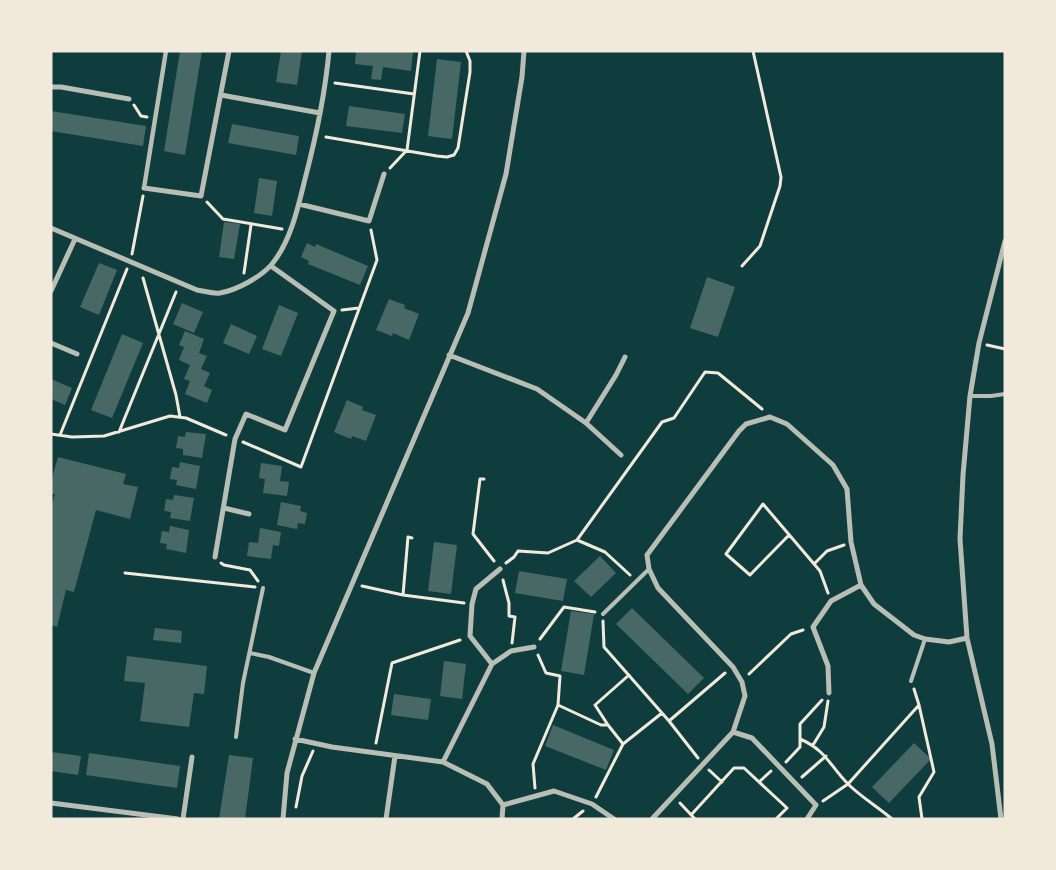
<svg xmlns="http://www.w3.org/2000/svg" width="1056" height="870" viewBox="0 0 1056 870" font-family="'Exo 2',sans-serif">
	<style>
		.building { fill: #486865 }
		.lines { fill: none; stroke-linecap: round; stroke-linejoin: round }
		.path { stroke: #f1e9da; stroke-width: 3 }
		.service { stroke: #b8beb3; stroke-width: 4 }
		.pedestrian { stroke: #b8beb3; stroke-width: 4.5 }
		.minor { stroke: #b8beb3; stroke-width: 5 }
	</style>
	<rect width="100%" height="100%" fill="#0f3d3e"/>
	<!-- building -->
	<path class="building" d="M180,51H202L185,155L164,151Z
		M281,51H302L297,85L276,82Z
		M356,51L413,52L411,71L383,67L381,80L371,79L373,66L355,64Z
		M437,59L461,62L452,139L428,136Z
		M349,106L405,114L402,133L346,126Z
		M51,111L146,126L143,146L51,131Z
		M232,124L299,136L296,155L228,143Z
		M259,178L277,181L272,216L254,213Z
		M224,222L240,224L234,259L219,257Z
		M307,243L315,247L316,244L368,266L360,285L308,264L309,261L301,257Z
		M99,263L117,270L99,315L80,307Z
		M707,277L735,287L718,337L690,328Z
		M389,299L405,305L404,308L419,314L409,340L393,333L392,336L376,330Z
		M182,303L203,312L194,333L173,324Z
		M279,305L298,313L281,356L262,349Z
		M231,324L257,336L249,354L223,343Z
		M185,331L204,339L199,353L207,356L201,369L210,373L204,386L212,390L207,403L185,394L190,381L184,379L190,365L179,360L184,347L179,345Z
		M122,334L143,343L112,418L91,410Z
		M51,379L72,388L65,405L51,399Z
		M347,400L363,407L362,410L376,415L366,441L352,436L351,439L334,432Z
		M186,432L206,434L202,458L183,455V449L176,448L178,436L185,437Z
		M58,457L126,474L123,484L138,487L130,519L96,510L74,592L66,590L57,627L51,625V507L55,494H51V481Z
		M180,462L200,466L196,489L176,485L177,480L170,479L172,467L179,468Z
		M261,463L282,466L280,481L289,482L287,496L263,493L265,479L259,478Z
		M174,495L194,498L190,521L170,518L171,512L164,511L166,499L173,500Z
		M281,502L301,506L300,511L307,513L305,524L298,523L297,529L277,525Z
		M170,526L189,530L186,553L166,549L167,544L160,543L162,531L169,532Z
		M260,528L281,532L279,546L273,545L271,559L247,556L249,542L258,543Z
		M434,542L457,545L451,594L428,591Z
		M600,556L616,573L591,597L574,581Z
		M519,571L567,579L563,601L515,593Z
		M632,608L704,678L688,694L616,624Z
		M571,611L594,614L584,675L561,671Z
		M155,628L182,631L181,643L153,640Z
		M127,656L207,666L204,694L194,693L189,727L140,721L145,683L124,681Z
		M444,661L466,664L462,699L440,696Z
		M394,694L431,699L428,720L391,715Z
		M553,725L614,750L606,770L545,746Z
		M914,743L931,759L889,803L872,787Z
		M51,752L81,756L78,775L51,771Z
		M89,753L180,766L177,788L86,775Z
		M229,755L253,758L245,819H219Z"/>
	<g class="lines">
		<!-- path -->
		<path class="path" d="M335,83L414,94
			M134,105L141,116L147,117
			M326,137L437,156L447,157L454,155L458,148L470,72V61L466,51
			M407,150L420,51
			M390,168L407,150
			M207,202L223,219L282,229
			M132,254L143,196
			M742,266L760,246L780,186L781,177L753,51
			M244,273L251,225
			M143,278L176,395L180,417
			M342,310L359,308
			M987,345L1005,349
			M119,432L176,292
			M51,434L72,437L104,436L170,416L186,418L226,435
			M60,435L127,269
			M243,442L301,467L377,260L371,230
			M484,479H480L473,534L494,561
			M789,535L750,575L726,554L763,504L820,571L828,593
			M221,563L224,565L250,570L258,581
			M506,563L514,557L518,551L548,553L577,540
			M814,564L827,551L844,545
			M125,573L255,587
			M630,575L605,552L577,540L662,422L674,418L705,372L718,373L762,409
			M503,580L509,603V616L515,617L512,643
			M362,586L403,595L464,603
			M403,595L408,537L412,538
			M603,621L604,647L669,721L698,758
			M540,639L564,607L595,612
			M749,674L791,634L803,630
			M914,689L919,705L934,772L919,797L922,819
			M558,705L601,725H608
			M669,721L725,673
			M800,739C826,750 830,766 848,784C861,797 878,807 892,819
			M376,743L392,663L460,640
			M623,744L608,725L595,705L629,675
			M813,745L824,727L828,701
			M786,762L800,747V724L822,700
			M709,770L722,782
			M802,777L826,756
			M759,782L771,771
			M535,788L533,764L558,705L560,676L546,673L538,655
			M596,797L623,744L662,713
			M823,801L848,784L919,705
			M680,803L695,819
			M296,807L302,776L313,751
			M691,815L734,768H744L787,808L776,819
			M573,819L583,811"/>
		<!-- service -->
		<path class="service" d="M970,396H991L1005,394
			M603,614L649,569
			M250,653L269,657L314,673
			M911,681L925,639
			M236,737L243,683L263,588"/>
		<!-- pedestrian -->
		<path class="pedestrian" d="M144,188L166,51"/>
		<!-- minor -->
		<path class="minor" d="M51,87H61L129,99
			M221,95L320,113
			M144,188L201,196L229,51
			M299,204L369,221L384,174
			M51,228L197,290C204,291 213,294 220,293C237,290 261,277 272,264C291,241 298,207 305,179C316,137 325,95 329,51
			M51,291L75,239
			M51,343L77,354
			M449,355L537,389L586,423L621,455
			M586,423L616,375L625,357
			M224,508L249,514
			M215,557L235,439L246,414L285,430L334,311L271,266
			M492,664L511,651L534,647
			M829,693L828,666L813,627L831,601L861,585
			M733,732L752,738L816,805L807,819
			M295,739L332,747L443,762L487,784L503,805L502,819
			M443,762L492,664L470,636L472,604L476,589L500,569
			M51,803L178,819
			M503,805L554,791L592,804L614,819
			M183,819L192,757
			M283,819L287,773L314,673L468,313L506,174L522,77L524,51
			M386,819L395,756
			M652,819L733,732L745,696L742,682L733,667L658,588L649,569L647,555L739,431L746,424L770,417L787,424L833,465L847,489L851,542L861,585L874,604L914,635L925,639L949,642L967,638
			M1001,819L992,744L967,638L960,539L963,475L970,396L979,343L1005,241"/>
	</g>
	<!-- border -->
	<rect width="1056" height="870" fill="none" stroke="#f1e9da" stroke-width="105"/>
</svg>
